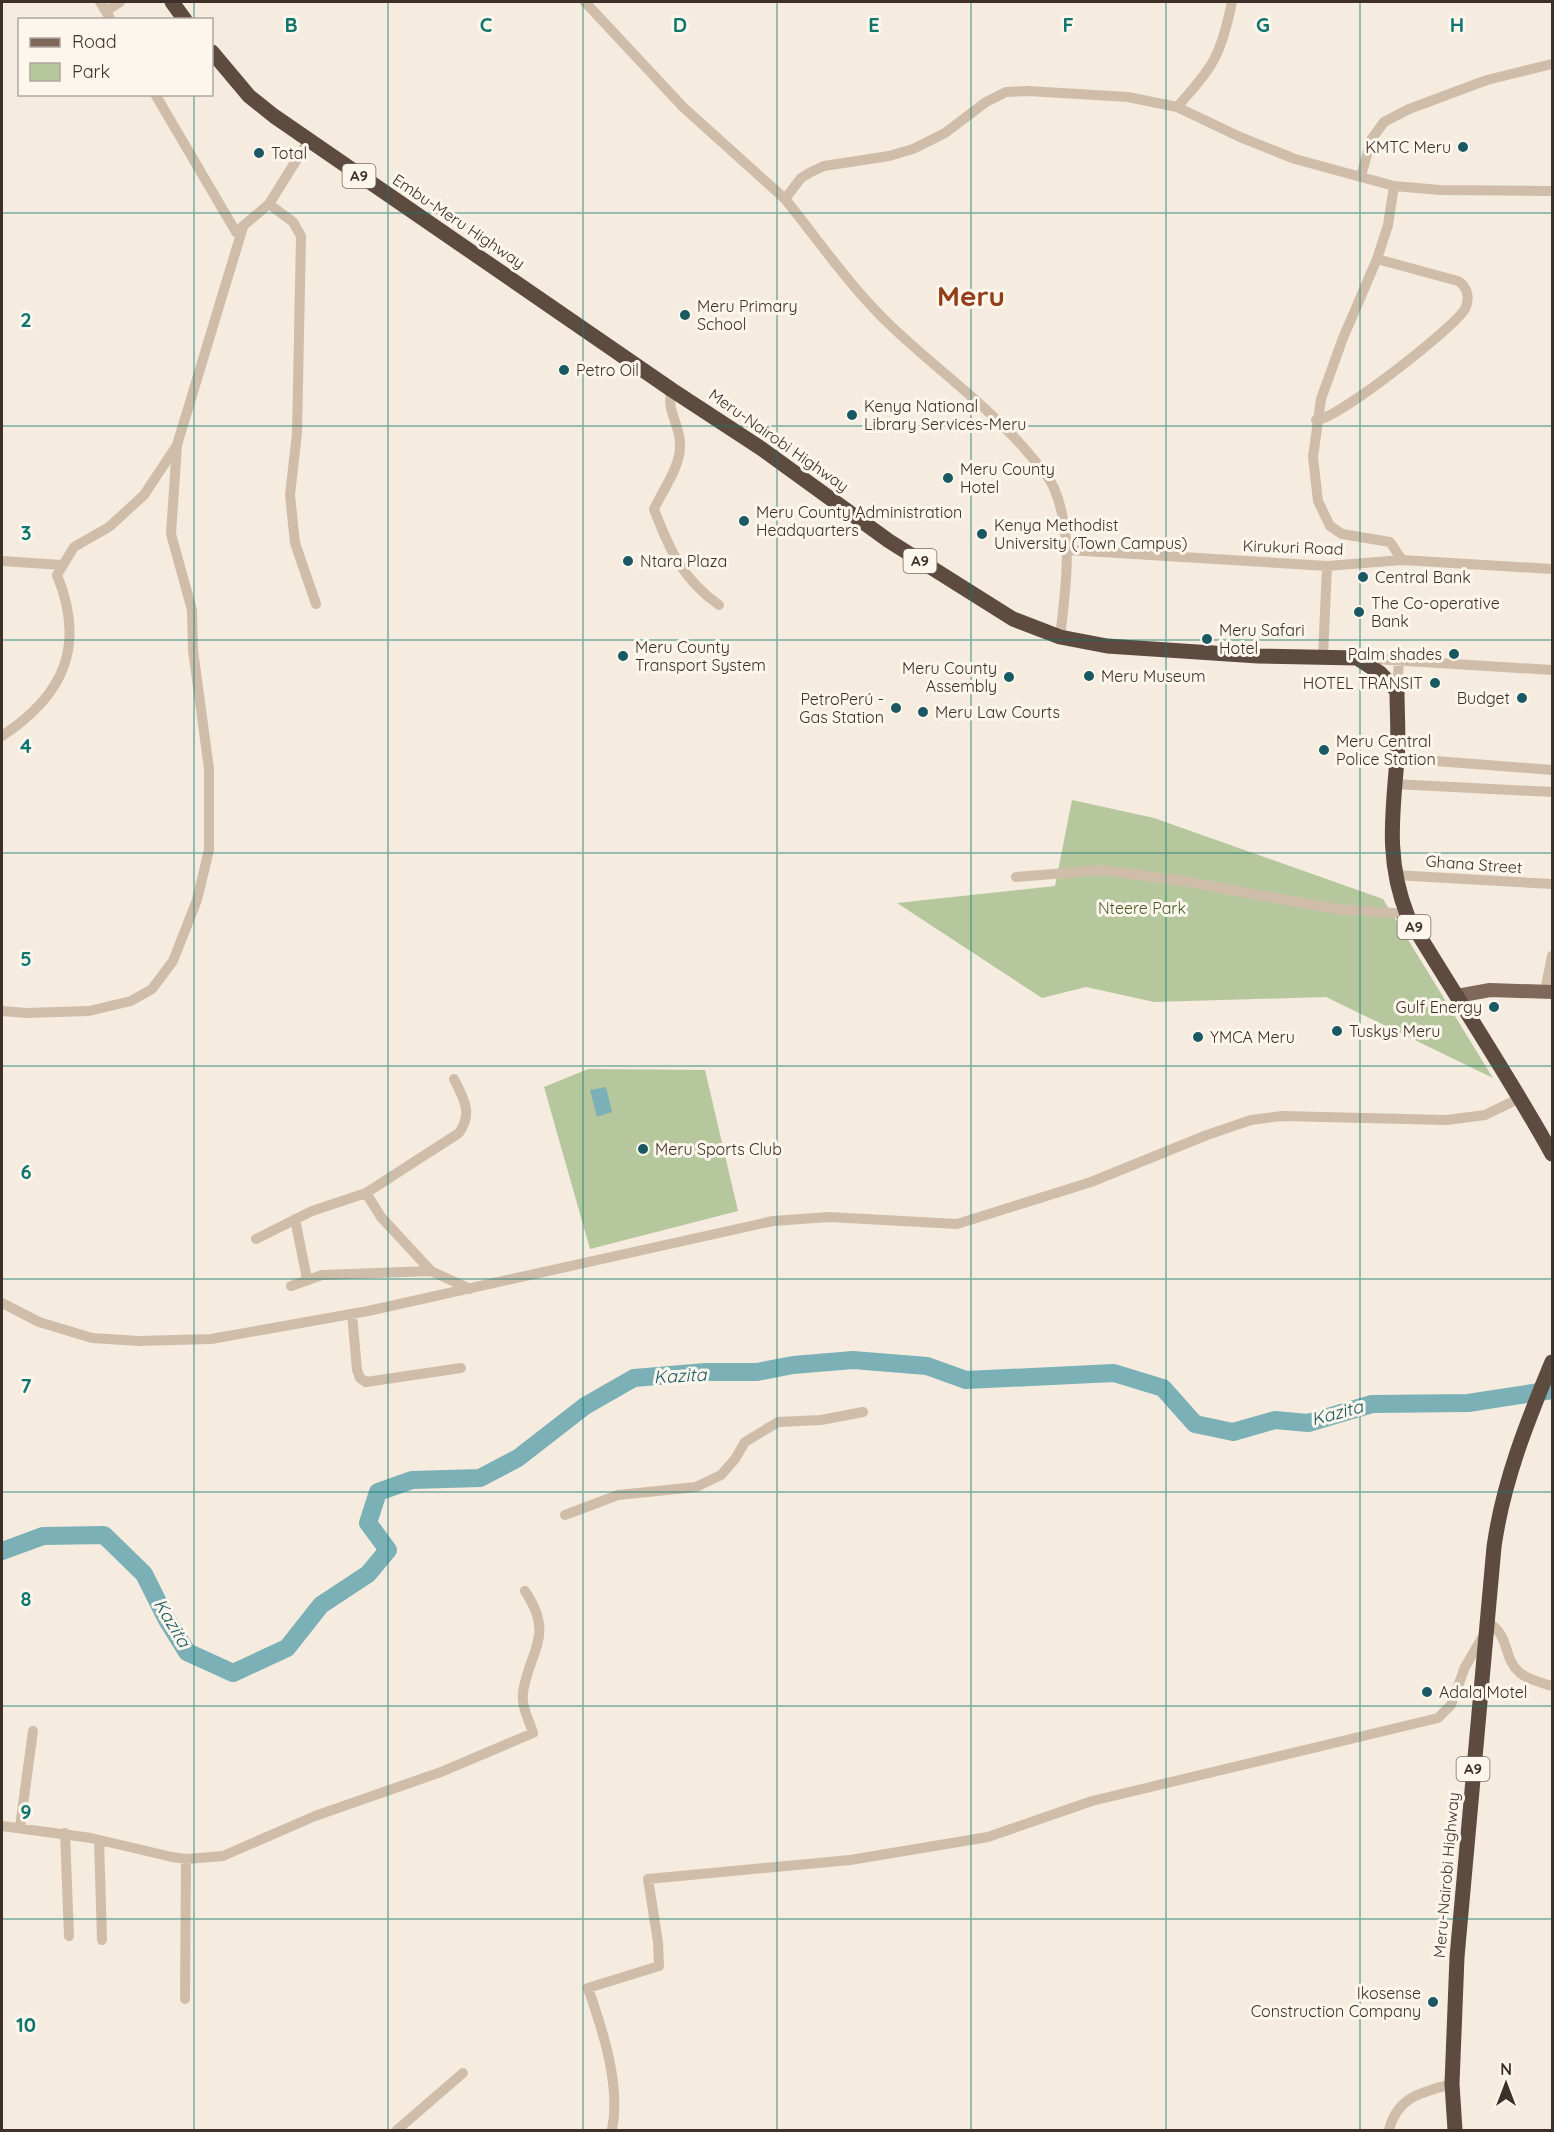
<svg xmlns="http://www.w3.org/2000/svg" width="1554" height="2132" viewBox="0 0 1554 2132" font-family="Quicksand,sans-serif">
	<style>
		.green { fill: #b6c79d }
		.water { fill: #7ab0b6 }
		.lines { fill: none; stroke-linecap: round; stroke-linejoin: round }
		.river { stroke: #7ab0b6; stroke-width: 18 }
		.minor { stroke: #d0bda9; stroke-width: 10 }
		.major { stroke: #7f6859; stroke-width: 14 }
		.highway { stroke: #5e4b40; stroke-width: 15 }
		.grid { fill: none; stroke: #0f766e; stroke-width: 1.5; stroke-opacity: 0.55 }
		.poi-dot { fill: #1a5963; stroke: #fcf6ec; stroke-width: 2 }
		.labels { text-anchor: middle; stroke-width: 6; stroke-linejoin: round; paint-order: stroke }
		.shield { fill: #fcf6ec; stroke: #766b64; stroke-width: 1.5 }
		.shield-label { font-size: 15px; font-weight: bold; fill: #3c3029 }
		.poi-label { font-size: 16px; fill: #3c3029; stroke: #fcf6ec; text-anchor: start }
		.street-label { font-size: 16px; fill: #3c3029; stroke: #fcf6ec }
		.park-label { font-size: 16px; fill: #475d2a; stroke: #fcf6ec }
		.water-label { font-size: 18px; font-style: italic; fill: #1a5963; stroke: #fcf6ec }
		.town-label { font-size: 28px; font-weight: bold; fill: #943e19; stroke: #fcf6ec }
		.grid-label { font-size: 20px; text-anchor: middle; font-weight: bold; fill: #0f766e; stroke: #fcf6ec; stroke-width: 6; stroke-linejoin: round; paint-order: stroke }
	</style>
	<rect width="100%" height="100%" fill="#f5ecdf"/>
	<!-- green -->
	<path class="green" d="M1072,800L1154,818L1383,899L1493,1078L1326,997L1154,1002L1086,987L1042,998L897,903L1055,886Z
		M588,1069L705,1070L738,1211L590,1249L544,1087Z"/>
	<!-- water -->
	<path class="water" d="M606,1087L612,1112L597,1117L590,1090Z"/>
	<g class="lines">
		<!-- river -->
		<path class="river" d="M2,1551L43,1536L104,1535L144,1574L167,1620L187,1652L233,1673L287,1648L321,1605L368,1574L388,1550L368,1523L378,1492L412,1480L480,1478L518,1458L585,1406L634,1378L706,1372H757L793,1365L853,1360L927,1366L966,1380L1114,1373L1163,1388L1195,1424L1233,1432L1275,1420L1308,1423L1372,1404L1468,1403L1552,1390"/>
		<!-- minor -->
		<path class="minor" d="M100,2L111,20
			M585,2L683,107L785,199
			M106,11L120,2
			M155,94L236,232L269,204L309,140
			M1177,107C1214,66 1221,55 1232,2
			M1361,176L1371,140L1384,122L1409,109L1487,80L1552,64
			M1394,186L1388,225L1377,259L1343,338L1321,399L1313,457L1318,501L1330,526L1342,534L1390,542L1402,560
			M269,204L293,222L301,236L297,433L290,495L295,543L316,604
			M672,390C665,409 680,424 680,444C681,466 663,490 654,509C669,549 683,580 719,605
			M1316,420C1335,421 1454,328 1465,309C1470,299 1468,287 1458,281L1377,259
			M1068,550L1327,566L1402,560L1552,569
			M2,561L62,565
			M1060,637C1066,587 1074,536 1054,488C1048,474 1034,460 1024,448C984,403 934,367 890,325C851,288 819,241 785,199L801,178L811,172L824,166L889,156L913,149L945,133L986,102L1006,92L1028,91L1128,97L1177,107L1240,137L1295,159L1394,186L1440,190L1552,191
			M1323,657L1327,566
			M1358,658L1552,670
			M1397,691L1399,661
			M2,736C64,695 86,646 57,575L74,547L109,527L144,495L177,445L243,227
			M1397,758L1552,770
			M1394,784L1552,792
			M1394,875L1552,884
			M1016,877L1102,870L1188,882L1336,909L1407,914
			M1545,991L1552,956
			M2,1011L26,1013L89,1011L131,1001L152,989L173,961L197,900L209,850V769L193,650L192,610L171,534L177,445
			M366,1193L459,1133C473,1113 464,1099 454,1079
			M295,1219L307,1279
			M256,1239L312,1211L366,1193L381,1217L431,1271L470,1289
			M291,1286L322,1275L431,1271
			M2,1303L39,1322L92,1338L139,1341L211,1339L368,1311L773,1221L829,1217L957,1224L1091,1182L1207,1135L1251,1120L1282,1116L1447,1120L1485,1115L1518,1099
			M352,1314L357,1370L360,1378L366,1382L461,1368
			M565,1515L618,1495L696,1487L721,1475L735,1459L745,1442L778,1422L821,1420L863,1412
			M1487,1622C1511,1635 1502,1658 1520,1673C1529,1680 1542,1683 1552,1686
			M2,1826L91,1838L172,1857L186,1859L223,1856L315,1816L441,1772L533,1733C529,1719 521,1707 523,1692C530,1649 555,1636 525,1591
			M20,1827L33,1731
			M65,1833L69,1936
			M99,1840L102,1940
			M185,1999L186,1859
			M397,2130L463,2073
			M612,2130C621,2086 603,2031 588,1988L659,1966L658,1942L648,1879L850,1860L988,1837L1092,1801L1438,1718L1451,1705L1465,1667L1485,1633
			M1389,2130C1397,2097 1422,2092 1452,2084"/>
		<!-- major -->
		<path class="major" d="M1457,996L1490,990L1552,992"/>
		<!-- highway -->
		<path class="highway" d="M172,2L185,20
			M212,52L249,96L274,116L672,390L762,449L889,541L1013,619L1060,637L1107,646L1258,656L1357,658L1380,673L1397,691C1397,713 1399,737 1397,760C1392,818 1386,862 1408,917C1456,997 1507,1073 1552,1154
			M1455,2130L1452,2084L1457,1957L1494,1547C1503,1482 1527,1422 1552,1362"/>
	</g>
	<!-- grid -->
	<path class="grid" d="M194,2V20M388,2V2130M583,2V2130M777,2V2130M971,2V2130M1166,2V2130M1360,2V2130M194,94V2130M2,213H1552M2,426H1552M2,640H1552M2,853H1552M2,1066H1552M2,1279H1552M2,1492H1552M2,1706H1552M2,1919H1552"/>
	<!-- markers -->
	<g class="poi-dot">
		<circle cx="1463" cy="147" r="6"/>
		<circle cx="259" cy="153" r="6"/>
		<circle cx="685" cy="315" r="6"/>
		<circle cx="564" cy="370" r="6"/>
		<circle cx="852" cy="415" r="6"/>
		<circle cx="948" cy="478" r="6"/>
		<circle cx="744" cy="521" r="6"/>
		<circle cx="982" cy="534" r="6"/>
		<circle cx="628" cy="561" r="6"/>
		<circle cx="1363" cy="577" r="6"/>
		<circle cx="1359" cy="612" r="6"/>
		<circle cx="1207" cy="639" r="6"/>
		<circle cx="1454" cy="654" r="6"/>
		<circle cx="623" cy="656" r="6"/>
		<circle cx="1089" cy="676" r="6"/>
		<circle cx="1009" cy="677" r="6"/>
		<circle cx="1435" cy="683" r="6"/>
		<circle cx="1522" cy="698" r="6"/>
		<circle cx="896" cy="708" r="6"/>
		<circle cx="923" cy="712" r="6"/>
		<circle cx="1324" cy="750" r="6"/>
		<circle cx="1494" cy="1007" r="6"/>
		<circle cx="1337" cy="1031" r="6"/>
		<circle cx="1198" cy="1037" r="6"/>
		<circle cx="643" cy="1149" r="6"/>
		<circle cx="1427" cy="1692" r="6"/>
		<circle cx="1433" cy="2002" r="6"/>
	</g>
	<g class="labels">
		<!-- shield labels -->
		<g class="shield">
			<rect x="342.5" y="164" width="33" height="24" rx="4.5"/>
			<rect x="903.5" y="549" width="33" height="24" rx="4.5"/>
			<rect x="1397.5" y="915" width="33" height="24" rx="4.5"/>
			<rect x="1456.5" y="1757" width="33" height="24" rx="4.5"/>
		</g>
		<g class="shield-label">
			<text x="359" y="181">A9</text>
			<text x="920" y="566">A9</text>
			<text x="1414" y="932">A9</text>
			<text x="1473" y="1774">A9</text>
		</g>
		<!-- poi labels -->
		<g class="poi-label">
			<text x="1451" y="153" text-anchor="end">KMTC Meru</text>
			<text x="271" y="159">Total</text>
			<text x="697" y="312">Meru Primary<tspan x="697" dy="18">School</tspan></text>
			<text x="576" y="376">Petro Oil</text>
			<text x="864" y="412">Kenya National<tspan x="864" dy="18">Library Services-Meru</tspan></text>
			<text x="960" y="475">Meru County<tspan x="960" dy="18">Hotel</tspan></text>
			<text x="756" y="518">Meru County Administration<tspan x="756" dy="18">Headquarters</tspan></text>
			<text x="994" y="531">Kenya Methodist<tspan x="994" dy="18">University (Town Campus)</tspan></text>
			<text x="640" y="567">Ntara Plaza</text>
			<text x="1375" y="583">Central Bank</text>
			<text x="1371" y="609">The Co-operative<tspan x="1371" dy="18">Bank</tspan></text>
			<text x="1219" y="636">Meru Safari<tspan x="1219" dy="18">Hotel</tspan></text>
			<text x="635" y="653">Meru County<tspan x="635" dy="18">Transport System</tspan></text>
			<text x="1442" y="660" text-anchor="end">Palm shades</text>
			<text x="997" y="674" text-anchor="end">Meru County<tspan x="997" dy="18">Assembly</tspan></text>
			<text x="1101" y="682">Meru Museum</text>
			<text x="1423" y="689" text-anchor="end">HOTEL TRANSIT</text>
			<text x="1510" y="704" text-anchor="end">Budget</text>
			<text x="884" y="705" text-anchor="end">PetroPerú -<tspan x="884" dy="18">Gas Station</tspan></text>
			<text x="935" y="718">Meru Law Courts</text>
			<text x="1336" y="747">Meru Central<tspan x="1336" dy="18">Police Station</tspan></text>
			<text x="1482" y="1013" text-anchor="end">Gulf Energy</text>
			<text x="1349" y="1037">Tuskys Meru</text>
			<text x="1210" y="1043">YMCA Meru</text>
			<text x="655" y="1155">Meru Sports Club</text>
			<text x="1439" y="1698">Adala Motel</text>
			<text x="1421" y="1999" text-anchor="end">Ikosense<tspan x="1421" dy="18">Construction Company</tspan></text>
		</g>
		<!-- street labels -->
		<g class="street-label">
			<text transform="translate(459 221) rotate(34)" y="6">Embu-Meru Highway</text>
			<text transform="translate(779 440) rotate(35)" y="6">Meru-Nairobi Highway</text>
			<text transform="translate(1293 547) rotate(2)" y="6">Kirukuri Road</text>
			<text transform="translate(1474 864) rotate(4)" y="6">Ghana Street</text>
			<text transform="translate(1446 1875) rotate(-85)" y="6">Meru-Nairobi Highway</text>
		</g>
		<!-- park labels -->
		<g class="park-label">
			<text x="1142" y="914">Nteere Park</text>
		</g>
		<!-- water labels -->
		<g class="water-label">
			<text transform="translate(680 1376) rotate(-3)" y="6">Kazita</text>
			<text transform="translate(1337 1413) rotate(-15)" y="6">Kazita</text>
			<text transform="translate(172 1623) rotate(59)" y="6">Kazita</text>
		</g>
		<!-- town labels -->
		<g class="town-label">
			<text x="971" y="306">Meru</text>
		</g>
	</g>
	<g class="grid-label">
		<text x="291" y="32">B</text>
		<text x="486" y="32">C</text>
		<text x="680" y="32">D</text>
		<text x="874" y="32">E</text>
		<text x="1068" y="32">F</text>
		<text x="1263" y="32">G</text>
		<text x="1457" y="32">H</text>
		<text x="26" y="327">2</text>
		<text x="26" y="540">3</text>
		<text x="26" y="753">4</text>
		<text x="26" y="966">5</text>
		<text x="26" y="1179">6</text>
		<text x="26" y="1393">7</text>
		<text x="26" y="1606">8</text>
		<text x="26" y="1819">9</text>
		<text x="26" y="2032">10</text>
	</g>
	<!-- border -->
	<rect width="1554" height="2132" fill="none" stroke="#3c3029" stroke-width="6"/>
	<!-- legend -->
	<rect x="18" y="18" width="195" height="78" fill="#fcf6ec" stroke="#afa79e" stroke-width="1.5"/>
	<rect x="30" y="38" width="30" height="9" fill="#7f6859" stroke="#afa79e" stroke-width="1.5"/>
	<text x="72" y="48" font-size="18" fill="#3c3029">Road</text>
	<rect x="30" y="63" width="30" height="18" fill="#b6c79d" stroke="#afa79e" stroke-width="1.5"/>
	<text x="72" y="78" font-size="18" fill="#3c3029">Park</text>
	<!-- north arrow -->
	<g transform="translate(1506 2084)" stroke="#fcf6ec" stroke-width="4.5" paint-order="stroke">
	<path d="M0-4.5L10 22L0 15L-10 22Z" fill="#3c3029"/>
	<text y="-9" font-size="16" font-weight="bold" text-anchor="middle" fill="#3c3029">N</text>
	</g>
</svg>
